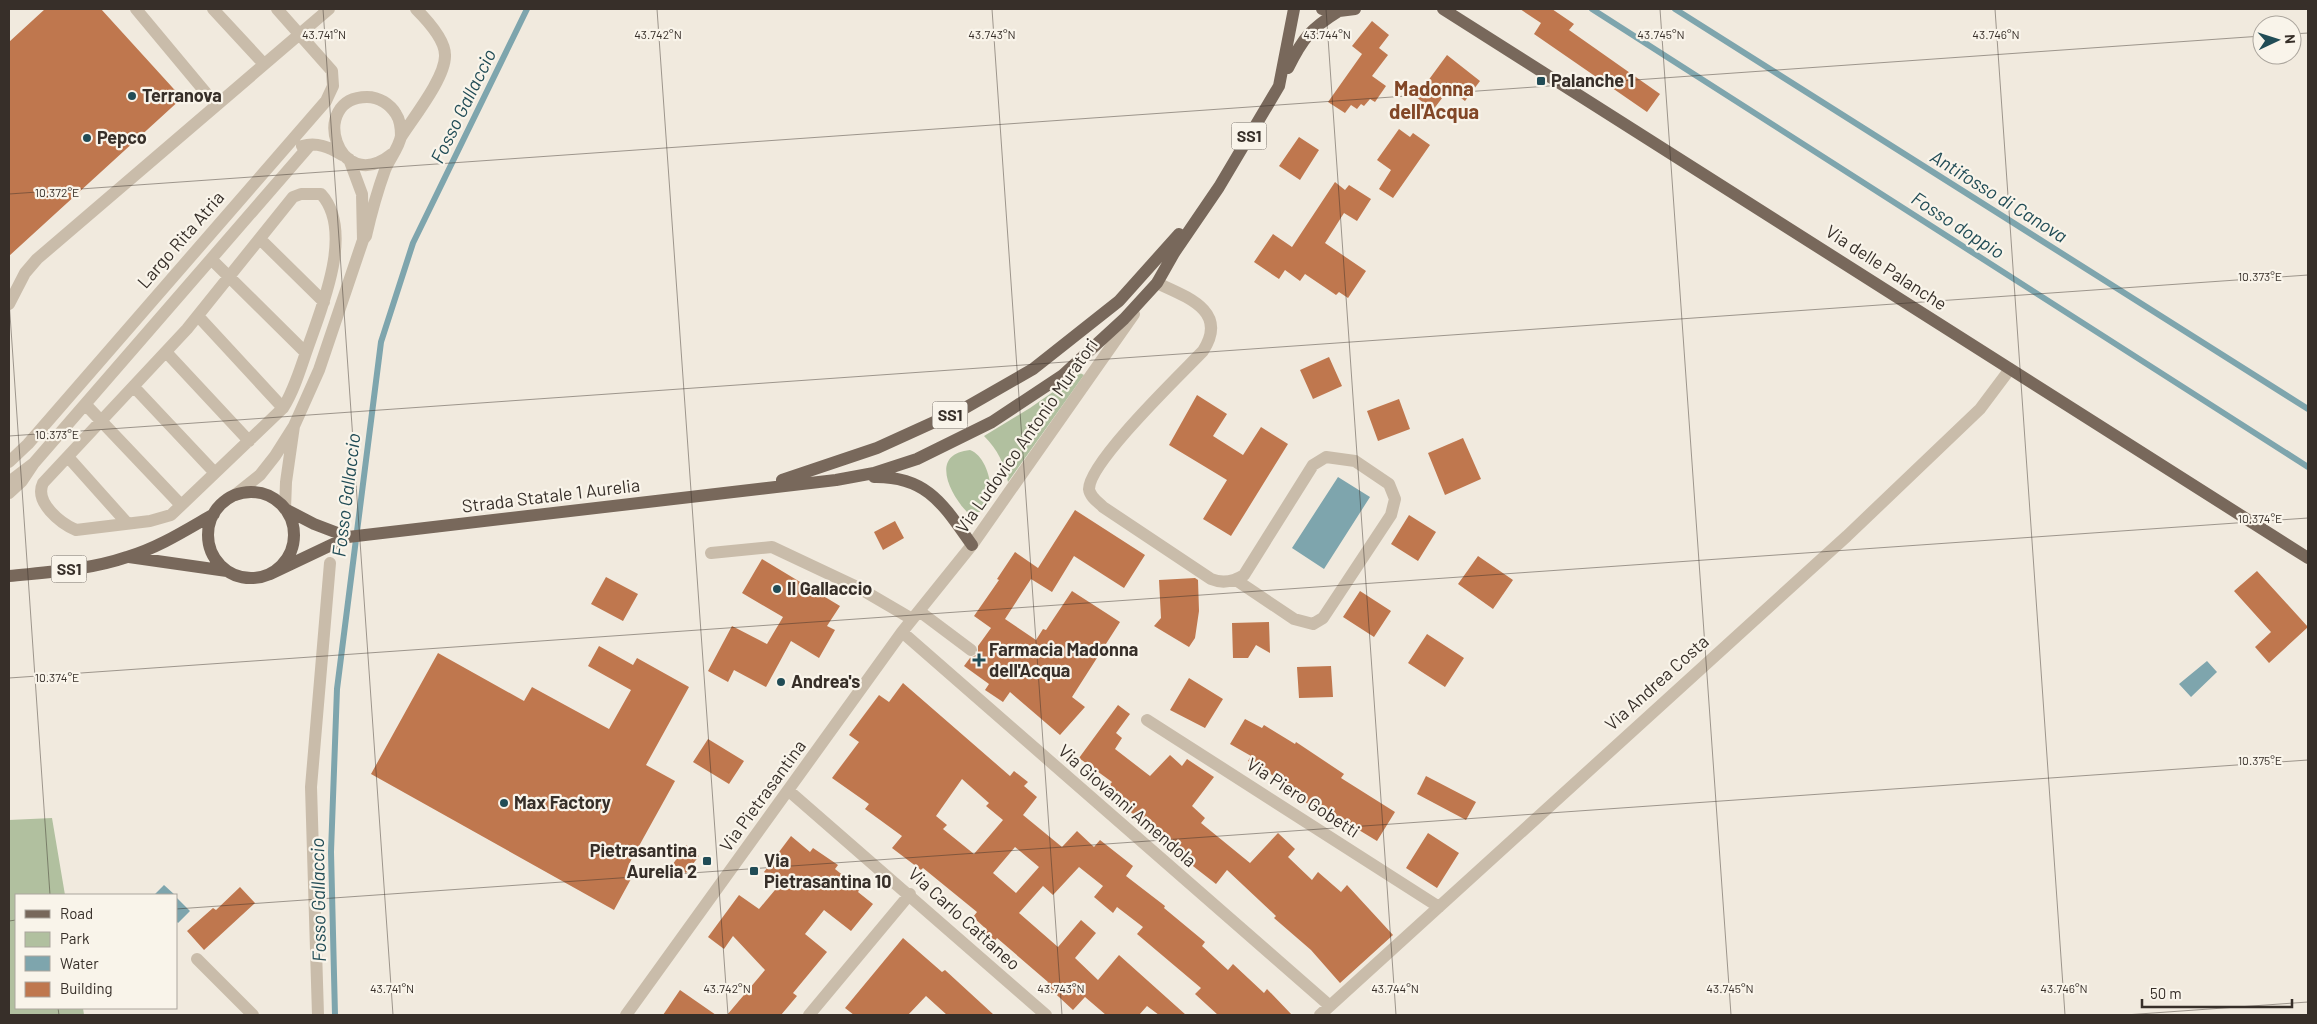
<svg xmlns="http://www.w3.org/2000/svg" width="2317" height="1024" viewBox="0 0 2317 1024" font-family="Barlow,sans-serif">
	<style>
		.green { fill: #b1c09f }
		.water { fill: #7ea5ad }
		.lines { fill: none; stroke-linecap: round; stroke-linejoin: round }
		.stream { stroke: #7ea5ad; stroke-width: 6 }
		.building { fill: #bf774e; fill-rule: evenodd }
		.minor { stroke: #c9bcaa; stroke-width: 12 }
		.major { stroke: #78685b; stroke-width: 12 }
		.ticks { fill: none; stroke: #372f29; stroke-width: 1; stroke-opacity: 0.45 }
		.poi-dot { fill: #214c56; stroke: #f9f4ea; stroke-width: 2 }
		.labels { text-anchor: middle; stroke-width: 4.5; stroke-linejoin: round; paint-order: stroke }
		.shield { fill: #f9f4ea; stroke: #716a63; stroke-width: 1 }
		.shield-label { font-size: 16px; font-weight: bold; fill: #372f29 }
		.poi-label { font-size: 18px; font-weight: bold; fill: #372f29; stroke: #f9f4ea; text-anchor: start }
		.street-label { font-size: 18px; fill: #372f29; stroke: #f9f4ea }
		.water-label { font-size: 19px; font-style: italic; fill: #214c56; stroke: #f9f4ea }
		.quarter-label { font-size: 20px; font-weight: bold; fill: #824727; stroke: #f9f4ea }
		.ticks-label { font-size: 12px; text-anchor: middle; fill: #372f29; stroke: #f9f4ea; stroke-width: 4.5; stroke-linejoin: round; paint-order: stroke }
	</style>
	<rect width="100%" height="100%" fill="#f1eade"/>
	<!-- green -->
	<path class="green" d="M1080,373L1084,375L1008,482C1004,463 998,450 984,436L1030,408Z
		M970,450C989,457 998,498 983,512H967C950,494 929,454 970,450Z
		M52,818L65,895H16V1008H83L84,1015H9V820Z"/>
	<!-- water -->
	<path class="water" d="M1338,477L1370,497L1324,569L1292,548Z
		M2207,661L2217,672L2191,697L2179,684Z
		M164,885L175,895H154Z
		M176,897L190,911L178,923L176,921Z"/>
	<g class="lines">
		<!-- stream -->
		<path class="stream" d="M1592,9L2308,467
			M1675,9L2308,409
			M335,1015L331,852L337,689L381,342L413,243L527,9"/>
	</g>
	<!-- building -->
	<path class="building" d="M45,9H101L182,98L9,256V42Z
		M1520,9H1552L1574,24L1569,30L1660,94L1647,112L1534,34L1541,23Z
		M1372,21L1389,35L1379,48L1388,55L1372,76L1386,86L1375,102L1370,99L1364,106L1361,104L1357,109L1351,105L1345,113L1328,102L1362,54L1352,46Z
		M1447,55L1480,81L1465,101L1449,89L1433,110L1416,97Z
		M1399,129L1410,137L1413,133L1430,145L1393,198L1379,189L1391,170L1377,160Z
		M1299,137L1319,150L1300,180L1279,166Z
		M1335,182L1345,190L1349,185L1371,199L1357,221L1344,213L1325,243L1366,271L1348,298L1339,292L1336,295L1305,274L1300,281L1285,270L1279,279L1254,262L1273,234L1292,247Z
		M1329,357L1342,386L1313,399L1300,370Z
		M1197,395L1227,414L1213,436L1243,455L1261,427L1288,444L1231,536L1203,519L1227,480L1169,445Z
		M1399,399L1410,429L1378,441L1367,411Z
		M1463,438L1481,479L1445,495L1428,453Z
		M1075,510L1145,555L1124,588L1074,556L1052,592L1031,579L1005,619L1036,640L1043,629L1046,630L1072,591L1120,622L1072,697L1085,707L1060,735L1010,692L1003,702L985,690L989,684L964,666L970,658L978,654V646L991,628L974,616L999,580L997,579L1015,552L1038,568Z
		M1409,515L1436,532L1418,561L1391,544Z
		M895,521L904,538L883,550L874,532Z
		M1478,556L1513,580L1493,609L1458,584Z
		M762,559L840,606L827,626L835,630L819,658L791,641L766,687L734,670L728,682L708,671L732,626L767,644L783,617L742,593Z
		M2257,571L2308,627L2269,663L2255,647L2271,632L2234,591Z
		M606,577L638,594L623,621L591,604Z
		M1195,578L1198,580L1199,611L1195,638L1189,647L1154,626L1161,618L1159,580Z
		M1360,591L1391,611L1374,637L1343,617Z
		M1269,622L1270,653L1256,645L1248,658H1233L1232,623Z
		M1427,634L1464,658L1445,687L1408,663Z
		M599,646L633,665L637,658L689,687L646,765L675,781L629,864L637,868L614,910L371,774L438,653L524,701L532,687L609,729L631,690L588,666Z
		M1331,666L1333,697L1299,698L1297,667Z
		M1189,678L1223,699L1205,728L1170,710Z
		M903,683L1010,776L1014,771L1028,782L1024,786L1037,797L1023,815L1062,847L1077,831L1094,847L1100,840L1133,866L1126,876L1165,906L1164,908L1205,942L1202,946L1228,970L1233,964L1264,993L1267,989L1292,1015H1218L1195,994L1201,988L1137,934L1143,927L1117,907L1113,913L1094,897L1103,886L1079,867L1053,895L1043,886L1019,913L1058,947L1081,920L1096,933L1075,958L1098,980L1119,955L1186,1015H1159L1147,1006L1139,1015H1106L1085,997L1073,1010L1046,985L1048,982L997,938L994,942L982,931L985,928L973,917L977,912L923,868L921,870L892,848L902,836L865,809L869,804L832,778L859,742L849,735L879,695L889,702ZM962,779L989,803L986,806L1003,820L974,854L943,829L947,825L936,816ZM1015,847L1039,867L1016,893L993,873Z
		M1118,705L1130,714L1116,733L1122,738L1115,749L1150,776L1170,755L1182,766L1187,759L1214,777L1192,806L1205,818L1201,823L1250,863L1278,833L1295,849L1288,857L1312,880L1318,872L1341,892L1347,885L1393,935L1340,983L1311,950L1274,918L1276,916L1227,870L1216,884L1175,852L1144,826L1146,824L1104,791L1112,782L1079,758Z
		M1245,719L1262,728L1264,725L1295,744L1296,742L1344,774L1341,778L1395,812L1377,841L1321,807L1318,811L1285,788L1288,784L1248,761L1251,756L1230,744Z
		M708,739L744,761L729,784L693,762Z
		M1426,776L1476,802L1466,820L1417,794Z
		M1428,833L1459,853L1437,888L1406,868Z
		M791,836L810,852L813,848L838,865L835,869L860,889L858,892L873,904L851,931L824,910L805,934L827,952L793,993L797,996L781,1015H727L765,970L733,936L724,949L708,937L739,895L759,909L780,884L764,872Z
		M686,845L699,856L686,873L673,864Z
		M240,887L255,903L204,950L187,931L213,908L216,910Z
		M903,938L942,972L945,970L994,1015H947L926,996L908,1015H854L845,1008Z
		M680,990L716,1015H663Z"/>
	<g class="lines">
		<!-- minor -->
		<path class="minor" d="M136,9L216,105
			M213,9L264,64
			M401,137C413,118 446,77 445,55C445,39 426,19 416,9
			M302,146C317,142 329,147 342,155
			M349,159L362,194L363,240L366,236C371,214 377,192 385,170C389,159 399,148 401,136C401,128 400,120 396,114C390,104 379,97 367,97C308,97 337,198 392,154
			M301,194H321C354,230 323,304 309,344C301,366 295,389 283,408L171,515L150,521L76,530C60,523 34,502 43,483L187,329L293,197Z
			M260,239L324,302
			M211,259L306,353
			M1157,283C1187,297 1229,311 1203,351C1181,374 1089,462 1089,489C1090,497 1098,502 1103,507L1211,579C1223,584 1233,582 1244,575L1313,465L1326,457L1355,461L1389,484L1395,499L1391,515L1323,618L1313,624L1294,619L1236,580
			M9,304L25,273L37,259L329,9
			M198,316L283,408
			M166,352L249,441
			M134,387L215,473
			M85,404L181,505
			M294,426L319,370L363,240
			M68,457L127,523
			M9,462L28,444L326,101L333,86L332,71L277,9
			M34,463L310,145
			M9,482L34,463L22,481L9,493
			M235,495L260,475L275,456L294,426L286,482L285,509
			M711,553L772,547L859,588L912,619
			M919,611L971,650
			M902,632L1330,1006
			M1147,720L1439,907
			M789,791L1046,1015
			M197,959L253,1015
			M318,1015L311,787L330,563
			M626,1015L902,632L972,545L1134,314
			M809,1015L910,894
			M1320,1015L1847,536L1980,409L2010,369"/>
		<!-- major -->
		<path class="major" d="M1322,9L1339,11L1355,9
			M1443,9L2308,558
			M1288,68C1303,38 1310,29 1339,11
			M874,477C928,476 944,506 972,545
			M782,480L877,448L965,408L1033,369L1119,301L1179,234
			M208 535a43 43 0 1 1 86 0a43 43 0 1 1-86 0Z
			M285,509L314,524L348,537
			M129,557L227,571
			M270,574L348,537L836,480L874,473L917,459L992,422L1063,375L1124,319L1157,283L1174,253L1219,187L1279,86L1294,9
			M9,576C48,572 89,570 127,557C158,548 186,530 214,514"/>
	</g>
	<!-- ticks -->
	<path class="ticks" d="M323,9L393,1015M657,9L728,1015M992,9L1062,1015M1326,9L1396,1015M1660,9L1731,1015M1995,9L2065,1015M2292,34L2308,33M9,194L2262,36M9,300L50,895M9,436L2308,275M9,678L2308,518M176,909L2308,760M9,921L16,920M58,1008L59,1015M2125,1015L2308,1002"/>
	<!-- markers -->
	<g class="poi-dot">
		<rect x="1536" y="76" width="10" height="10" rx="2.5"/>
		<circle cx="132" cy="96" r="5"/>
		<circle cx="87" cy="138" r="5"/>
		<circle cx="777" cy="589" r="5"/>
		<path d="M976.5 652.5h5v5h5v5h-5v5h-5v-5h-5v-5h5z"/>
		<circle cx="781" cy="682" r="5"/>
		<circle cx="504" cy="803" r="5"/>
		<rect x="702" y="856" width="10" height="10" rx="2.5"/>
		<rect x="749" y="866" width="10" height="10" rx="2.5"/>
	</g>
	<g class="labels">
		<!-- shield labels -->
		<g class="shield">
			<rect x="1231.5" y="122.5" width="35" height="27" rx="4"/>
			<rect x="932.5" y="401.5" width="35" height="27" rx="4"/>
			<rect x="51.5" y="555.5" width="35" height="27" rx="4"/>
		</g>
		<g class="shield-label">
			<text x="1249" y="142">SS1</text>
			<text x="950" y="421">SS1</text>
			<text x="69" y="575">SS1</text>
		</g>
		<!-- poi labels -->
		<g class="poi-label">
			<text x="1551" y="87">Palanche 1</text>
			<text x="142" y="102">Terranova</text>
			<text x="97" y="144">Pepco</text>
			<text x="787" y="595">Il Gallaccio</text>
			<text x="989" y="656">Farmacia Madonna<tspan x="989" dy="21">dell'Acqua</tspan></text>
			<text x="791" y="688">Andrea's</text>
			<text x="514" y="809">Max Factory</text>
			<text x="697" y="857" text-anchor="end">Pietrasantina<tspan x="697" dy="21">Aurelia 2</tspan></text>
			<text x="764" y="867">Via<tspan x="764" dy="21">Pietrasantina 10</tspan></text>
		</g>
		<!-- street labels -->
		<g class="street-label">
			<text transform="translate(181 240) rotate(-49)" y="6">Largo Rita Atria</text>
			<text transform="translate(1886 268) rotate(33)" y="6">Via delle Palanche</text>
			<text transform="translate(1027 436) rotate(-55)" y="6">Via Ludovico Antonio Muratori</text>
			<text transform="translate(551 496) rotate(-7)" y="6">Strada Statale 1 Aurelia</text>
			<text transform="translate(1657 683) rotate(-42)" y="6">Via Andrea Costa</text>
			<text transform="translate(763 796) rotate(-54)" y="6">Via Pietrasantina</text>
			<text transform="translate(1303 798) rotate(33)" y="6">Via Piero Gobetti</text>
			<text transform="translate(1127 806) rotate(41)" y="6">Via Giovanni Amendola</text>
			<text transform="translate(964 919) rotate(42)" y="6">Via Carlo Cattaneo</text>
		</g>
		<!-- water labels -->
		<g class="water-label">
			<text transform="translate(463 106) rotate(-64)" y="7">Fosso Gallaccio</text>
			<text transform="translate(1999 196) rotate(32)" y="7">Antifosso di Canova</text>
			<text transform="translate(1958 225) rotate(33)" y="7">Fosso doppio</text>
			<text transform="translate(346 495) rotate(-83)" y="7">Fosso Gallaccio</text>
			<text transform="translate(318 900) rotate(-91)" y="7">Fosso Gallaccio</text>
		</g>
		<!-- quarter labels -->
		<g class="quarter-label">
			<text x="1434" y="96">Madonna<tspan x="1434" dy="23">dell'Acqua</tspan></text>
		</g>
	</g>
	<g class="ticks-label">
		<text x="324" y="39">43.741°N</text>
		<text x="658" y="39">43.742°N</text>
		<text x="992" y="39">43.743°N</text>
		<text x="1327" y="39">43.744°N</text>
		<text x="1661" y="39">43.745°N</text>
		<text x="1996" y="39">43.746°N</text>
		<text x="57" y="197">10.372°E</text>
		<text x="2260" y="281">10.373°E</text>
		<text x="57" y="439">10.373°E</text>
		<text x="2260" y="523">10.374°E</text>
		<text x="57" y="682">10.374°E</text>
		<text x="2260" y="765">10.375°E</text>
		<text x="392" y="993">43.741°N</text>
		<text x="727" y="993">43.742°N</text>
		<text x="1061" y="993">43.743°N</text>
		<text x="1395" y="993">43.744°N</text>
		<text x="1730" y="993">43.745°N</text>
		<text x="2064" y="993">43.746°N</text>
	</g>
	<!-- border -->
	<rect width="2317" height="1024" fill="none" stroke="#372f29" stroke-width="20"/>
	<!-- legend -->
	<rect x="15" y="894" width="162" height="115" fill="#f9f4ea" stroke="#aba59d"/>
	<rect x="25" y="910" width="25" height="8" fill="#78685b" stroke="#aba59d"/>
	<text x="60" y="919" font-size="15" fill="#372f29">Road</text>
	<rect x="25" y="932" width="25" height="15" fill="#b1c09f" stroke="#aba59d"/>
	<text x="60" y="944" font-size="15" fill="#372f29">Park</text>
	<rect x="25" y="956" width="25" height="15" fill="#7ea5ad" stroke="#aba59d"/>
	<text x="60" y="969" font-size="15" fill="#372f29">Water</text>
	<rect x="25" y="982" width="25" height="15" fill="#bf774e" stroke="#aba59d"/>
	<text x="60" y="994" font-size="15" fill="#372f29">Building</text>
	<!-- north arrow -->
	<g transform="translate(2277 40) rotate(86)"><circle r="24" fill="#f9f4ea" stroke="#aba59d"/>
	<path d="M0-4L9 19L0 12L-9 19Z" fill="#214c56"/>
	<text y="-8" font-size="14" font-weight="bold" text-anchor="middle" fill="#372f29">N</text>
	</g>
	<!-- scale -->
	<path d="M2142 999v8h150v-8" fill="none" stroke="#372f29" stroke-width="2.5"/>
	<text x="2150" y="999" font-size="15" fill="#372f29" stroke="#f9f4ea" stroke-width="4" paint-order="stroke">50 m</text>
</svg>
